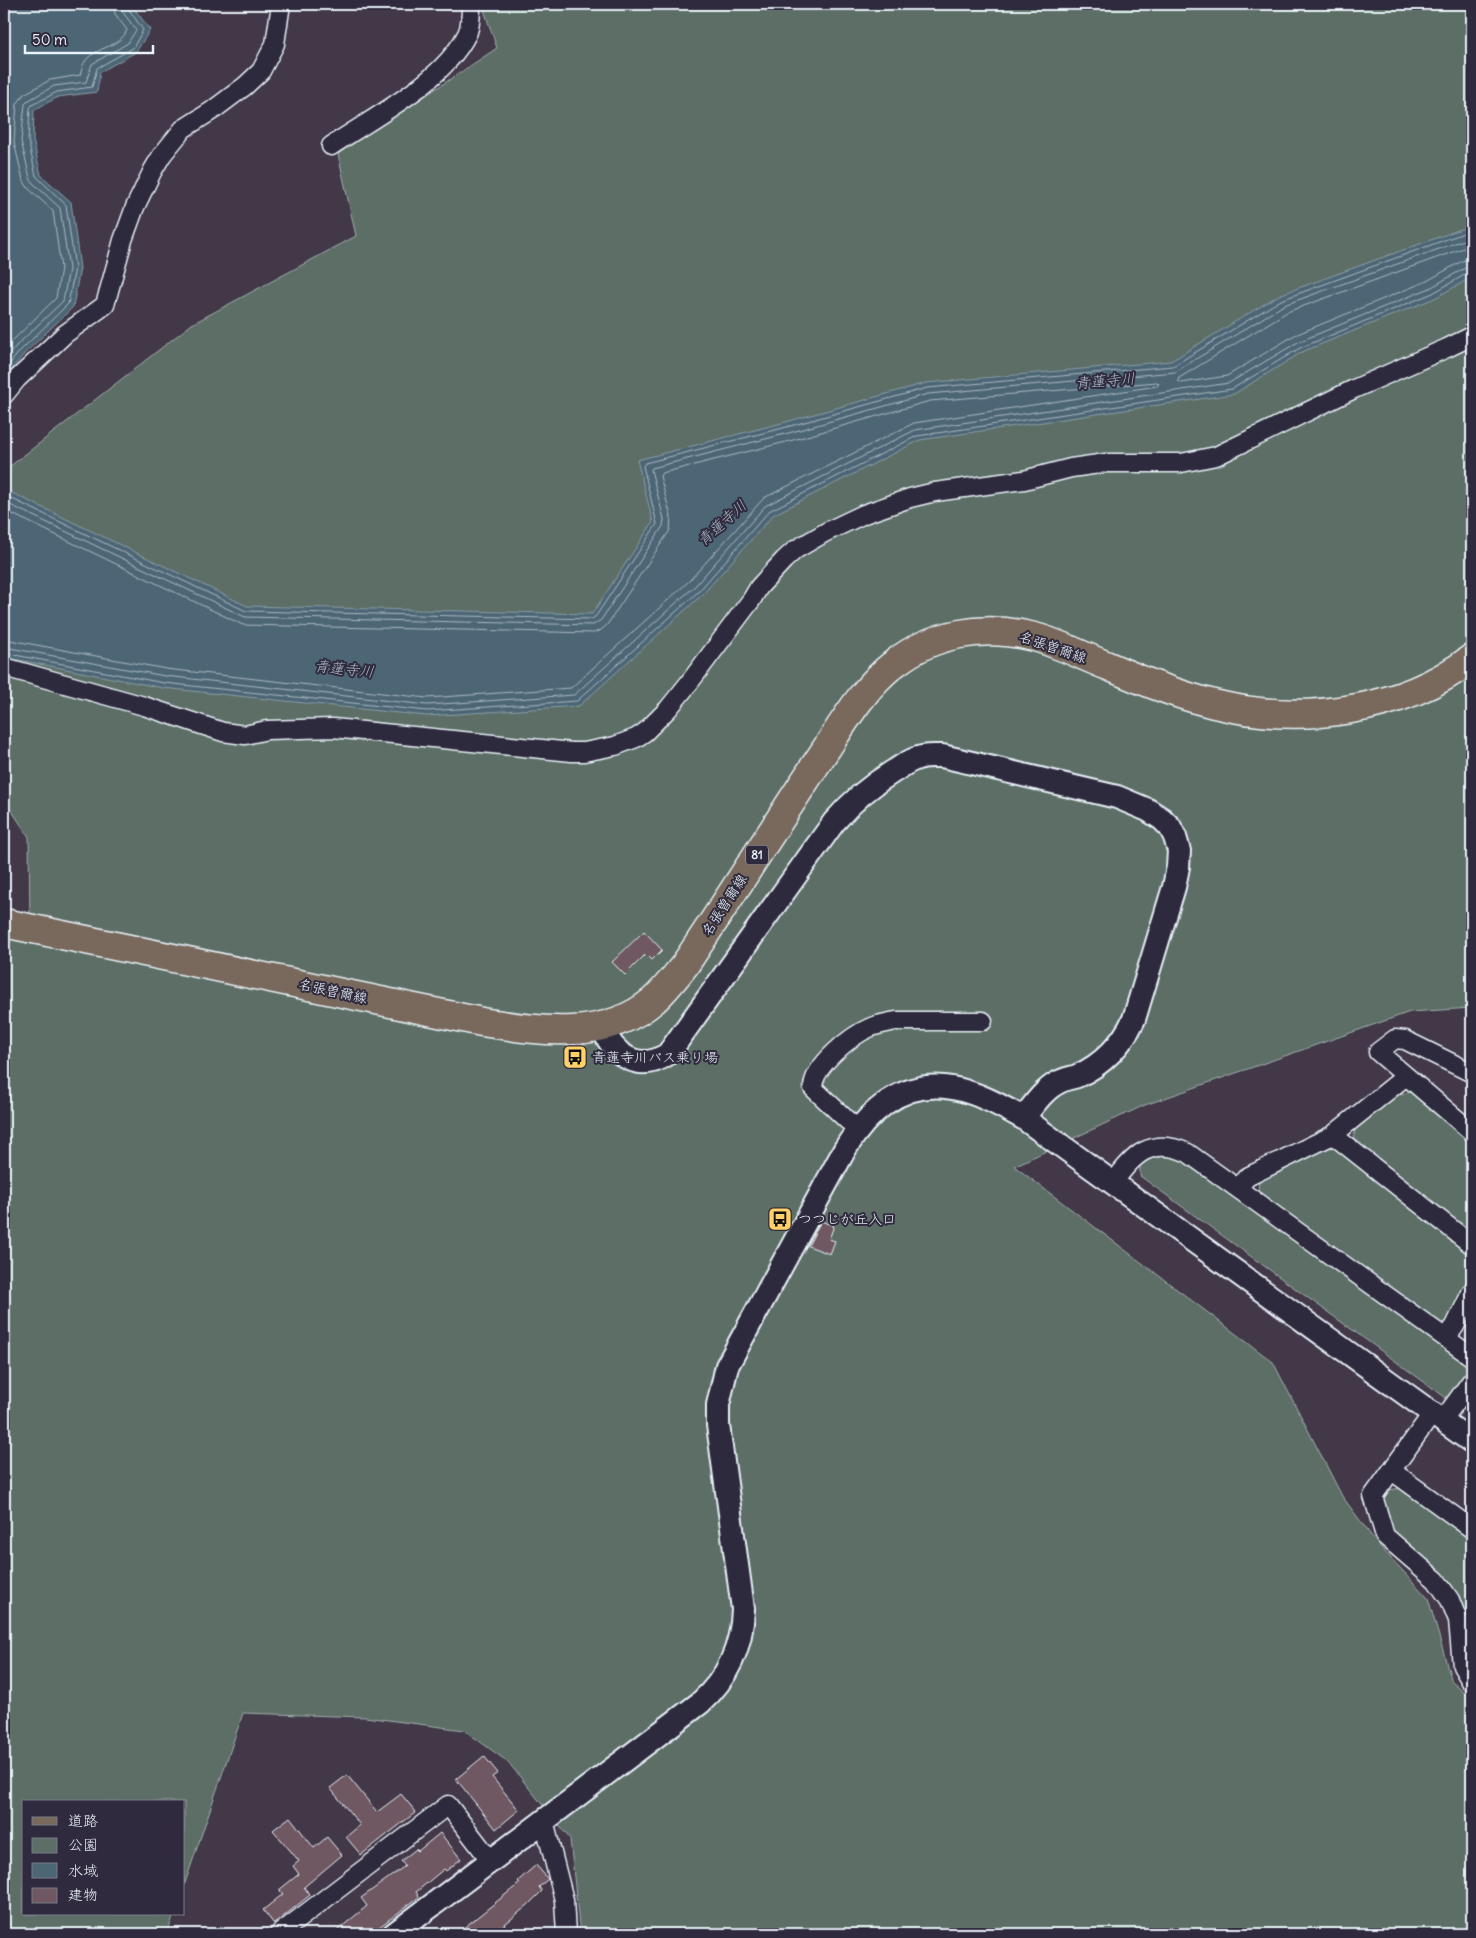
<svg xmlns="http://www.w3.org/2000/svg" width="1476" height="1938" viewBox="0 0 1476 1938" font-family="Delius,'Klee One',sans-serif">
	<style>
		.green { fill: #5c6e65; stroke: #a2b0ae }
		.water { fill: #4d6675; stroke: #8b9ea9 }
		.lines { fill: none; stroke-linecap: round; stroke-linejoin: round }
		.shore { stroke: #aab9c4; stroke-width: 1 }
		.building { fill: #6f5862; stroke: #e8f1f8 }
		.minor-casing { stroke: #e8f1f8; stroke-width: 21 }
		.tertiary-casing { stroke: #e8f1f8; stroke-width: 26 }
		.primary-casing { stroke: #e8f1f8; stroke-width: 31 }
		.minor { stroke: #2f2a3d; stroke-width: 18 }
		.tertiary { stroke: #2f2a3d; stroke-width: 22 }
		.primary { stroke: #78695c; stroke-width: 28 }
		.labels { text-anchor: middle; stroke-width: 4; stroke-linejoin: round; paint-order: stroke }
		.shield { fill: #2f2a3d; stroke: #b0b5c0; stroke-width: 1 }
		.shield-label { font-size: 12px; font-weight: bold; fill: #e8f1f8 }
		.street-label { font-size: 14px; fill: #e8f1f8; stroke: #2f2a3d }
		.poi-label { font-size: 14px; fill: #e8f1f8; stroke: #2f2a3d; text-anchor: start }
		.water-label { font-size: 15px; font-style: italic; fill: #aab9c4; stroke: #2f2a3d }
	</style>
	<rect width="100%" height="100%" fill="#423848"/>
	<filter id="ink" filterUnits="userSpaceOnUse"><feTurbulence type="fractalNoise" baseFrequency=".02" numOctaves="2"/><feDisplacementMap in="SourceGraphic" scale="10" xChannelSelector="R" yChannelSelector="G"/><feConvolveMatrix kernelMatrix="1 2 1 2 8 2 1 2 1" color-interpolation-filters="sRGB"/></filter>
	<g filter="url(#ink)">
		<!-- green -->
		<path class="green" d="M482,4H1472V1008L1410,1012L1145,1105L1014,1166L1273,1362L1342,1496L1376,1542L1428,1598L1452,1682L1472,1699V1934H580L570,1839L508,1762L464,1730L365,1717L243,1713L184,1886V1802H24V1914H174L167,1934H4V927L30,923L29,837L4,799V471L192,324L356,236L338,154L497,48Z
			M1412,1092L1472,1143V1238L1353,1141L1355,1130L1398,1094Z
			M1324,1147L1337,1148L1472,1256V1274L1449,1321L1437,1324L1258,1193L1259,1180Z
			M1164,1156L1182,1158L1188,1162L1472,1366V1369L1449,1400L1140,1176V1166L1146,1160Z
			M1403,1488L1472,1539V1667C1468,1661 1468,1652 1466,1645C1461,1622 1460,1594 1444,1576C1424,1554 1367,1527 1388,1490Z"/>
		<!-- water -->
		<path class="water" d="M4,4H131L150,30L136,52L100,72L97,92L58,97L34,110L33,140L41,175L71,202L80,268L73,307L24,354L4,379Z
			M1472,225V277L1435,298L1302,352L1234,394L920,440L773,515L703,594L579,706L427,716L163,688L4,657V489L247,606L592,614L653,522L637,460L782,423L926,383L1171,361L1279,295Z"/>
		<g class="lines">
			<!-- shore -->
			<path class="shore" d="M1472,245L1287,312L1179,378L1178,381L1181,383L1227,376L1295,335L1427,281L1462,261L1472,259
				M4,349L56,298L61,268L53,211L28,188L23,180L14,142L17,104L24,94L50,80L80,75C82,70 82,65 86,60C96,47 121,47 127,30L115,14L113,4
				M4,361L16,346L63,301L69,269L60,208L33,183L30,178L21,141L25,104L29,100L54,86L86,82L92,64L128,43L136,30L122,11L121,4
				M4,371L20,351L68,304L75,268L66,205L36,176L28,140L30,108L32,105L57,92L92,87L97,68L133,48L143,30L128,8L127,4
				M4,495L246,611L592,619L596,616L657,524L643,466L645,463L783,428L927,388L1173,366L1281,300L1472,230
				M4,502L245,617L593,625L601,620L663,526L664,519L651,470L652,468L785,434L928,394L1175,372L1284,305L1472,237
				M4,510L243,625L594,633L601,630L607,625L670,530L671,517L660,476L662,473L786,442L930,401L1157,382L1159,384L1157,386L914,423L764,498L689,581L571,688L427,698L166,669L4,639
				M4,647L165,676L427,705L574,695L695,586L765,506L915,430L1229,383L1298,342L1430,288L1465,268L1472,266
				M4,653L164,683L427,711L577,701L699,591L769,511L917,436L1232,389L1300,348L1433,293L1468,273H1472"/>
		</g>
		<!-- building -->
		<path class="building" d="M644,931L662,950L652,960L646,954L625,975L612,962Z
			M821,1221L834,1226L829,1239L835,1241L830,1254L808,1246Z
			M484,1756L498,1773L492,1777L519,1810L496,1829L456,1779Z
			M347,1775L377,1812L401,1794L416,1812L361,1855L346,1837L360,1825L330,1788Z
			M290,1817L314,1848L327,1837L342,1855L304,1887L310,1895L274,1924L263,1910L283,1894L279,1890L299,1874L293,1866L299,1861L273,1830Z
			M440,1833L461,1859L446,1871L444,1869L416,1892L419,1897L370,1934H333L367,1906L361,1898L405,1866L401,1861L416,1849L418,1851Z
			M536,1865L548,1879L539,1887L542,1891L528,1905L493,1934H456L520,1883L518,1881Z"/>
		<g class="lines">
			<!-- minor casing -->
			<g class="minor-casing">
				<path id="minor" d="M331,146C375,116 442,83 467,34C471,26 471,13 471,4
					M4,395L17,379L65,334L105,305L123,240L135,207L153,170L162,155L183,129L213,110L245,86L261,71L275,44L281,4
					M4,667L144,706L223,732L245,735L267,730L333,728L572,752H584L615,746L636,738L645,732L668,709L689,683L752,599L759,587L784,560L795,550L826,532L864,514L910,498L935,492L1024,480L1071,468L1106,463H1181L1216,456L1354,389L1447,348L1472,336
					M1472,1073L1405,1040L1395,1039L1378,1052L1472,1132
					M858,1128L848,1121L813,1088C813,1066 851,1036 869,1028C878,1024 887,1023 896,1021H983
					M1333,1135L1472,1245
					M1113,1183C1133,1155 1151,1136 1188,1153L1472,1357
					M1238,1188L1247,1177L1333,1135L1406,1076
					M1446,1338L1455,1326L1472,1291
					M1432,1414L1373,1496L1385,1536L1436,1580L1450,1600L1458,1620L1462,1666L1472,1683
					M1442,1421L1472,1380
					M1392,1471L1472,1529
					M544,1821L564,1900L566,1934
					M279,1934L448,1805L491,1861"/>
			</g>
			<!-- tertiary casing -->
			<g class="tertiary-casing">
				<path id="tertiary" d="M602,1027C614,1056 639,1073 668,1054L834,822C852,801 871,785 894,771C902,766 910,760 918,758C926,755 934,756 942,756L1117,797L1148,810L1162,819L1170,827L1175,837L1179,851L1178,867L1174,887L1134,1019C1123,1043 1103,1065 1077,1076C1071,1078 1064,1079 1059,1082C1044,1089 1034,1105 1023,1118
					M394,1934L700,1703C728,1678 742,1647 743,1609L718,1425V1405L727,1366L845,1149C868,1112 903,1079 952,1088C977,1092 1001,1106 1023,1118L1472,1442"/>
			</g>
			<!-- primary casing -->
			<g class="primary-casing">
				<path id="primary" d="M4,923L482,1022C540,1031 605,1042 654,1000C665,990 675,977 684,966C729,899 772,831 816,764C840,729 861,689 895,663C933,633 983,625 1030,636C1057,642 1082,656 1108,666C1142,681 1178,695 1214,704C1300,725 1401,713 1472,658"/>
			</g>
			<!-- minor -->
			<use href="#minor" class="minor"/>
			<!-- tertiary -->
			<use href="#tertiary" class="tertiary"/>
			<!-- primary -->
			<use href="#primary" class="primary"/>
		</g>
	</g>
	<!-- icons -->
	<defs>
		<g id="bus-square" transform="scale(1.25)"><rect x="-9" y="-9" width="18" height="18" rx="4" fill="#ffd166" stroke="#2f2a3d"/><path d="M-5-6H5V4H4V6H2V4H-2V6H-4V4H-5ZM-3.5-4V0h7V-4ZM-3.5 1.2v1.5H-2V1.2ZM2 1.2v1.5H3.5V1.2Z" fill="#111"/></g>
	</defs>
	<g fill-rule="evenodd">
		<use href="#bus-square" x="575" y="1057"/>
		<use href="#bus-square" x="780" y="1219"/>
	</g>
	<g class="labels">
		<!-- shield labels -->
		<rect class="shield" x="746" y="845.5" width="22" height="19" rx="4"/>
		<g class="shield-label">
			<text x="757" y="859">81</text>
		</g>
		<!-- street labels -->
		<g class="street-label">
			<text transform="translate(1053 647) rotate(19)" y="5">名張曽爾線</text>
			<text transform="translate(724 905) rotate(-57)" y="5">名張曽爾線</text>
			<text transform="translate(333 991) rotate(12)" y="5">名張曽爾線</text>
		</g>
		<!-- poi labels -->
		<g class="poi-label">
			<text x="592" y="1062">青蓮寺川バス乗り場</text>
			<text x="798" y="1224">つつじが丘入口</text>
		</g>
		<!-- water labels -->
		<g class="water-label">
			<text transform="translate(1105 381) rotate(-5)" y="5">青蓮寺川</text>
			<text transform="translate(722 523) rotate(-42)" y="5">青蓮寺川</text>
			<text transform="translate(344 669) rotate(6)" y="5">青蓮寺川</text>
		</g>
	</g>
	<!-- margin -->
	<rect width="1476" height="1938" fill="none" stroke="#2f2a3d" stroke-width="20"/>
	<rect x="10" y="10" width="1456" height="1918" fill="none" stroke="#e8f1f8" stroke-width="2" filter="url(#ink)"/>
	<!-- legend -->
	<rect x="22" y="1800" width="162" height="115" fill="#2f2a3d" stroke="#797a88"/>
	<rect x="32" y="1817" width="25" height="8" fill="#78695c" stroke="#797a88"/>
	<text x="68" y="1826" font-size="15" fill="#e8f1f8">道路</text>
	<rect x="32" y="1838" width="25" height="15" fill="#5c6e65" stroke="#797a88"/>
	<text x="68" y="1850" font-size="15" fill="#e8f1f8">公園</text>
	<rect x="32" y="1863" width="25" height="15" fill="#4d6675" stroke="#797a88"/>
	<text x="68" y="1876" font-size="15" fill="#e8f1f8">水域</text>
	<rect x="32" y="1888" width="25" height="15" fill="#6f5862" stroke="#797a88"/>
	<text x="68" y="1900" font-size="15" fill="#e8f1f8">建物</text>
	<!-- scale -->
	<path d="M25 45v8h128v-8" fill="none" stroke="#e8f1f8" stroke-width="2.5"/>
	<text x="32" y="45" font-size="15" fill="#e8f1f8" stroke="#2f2a3d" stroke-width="4" paint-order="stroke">50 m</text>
</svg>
